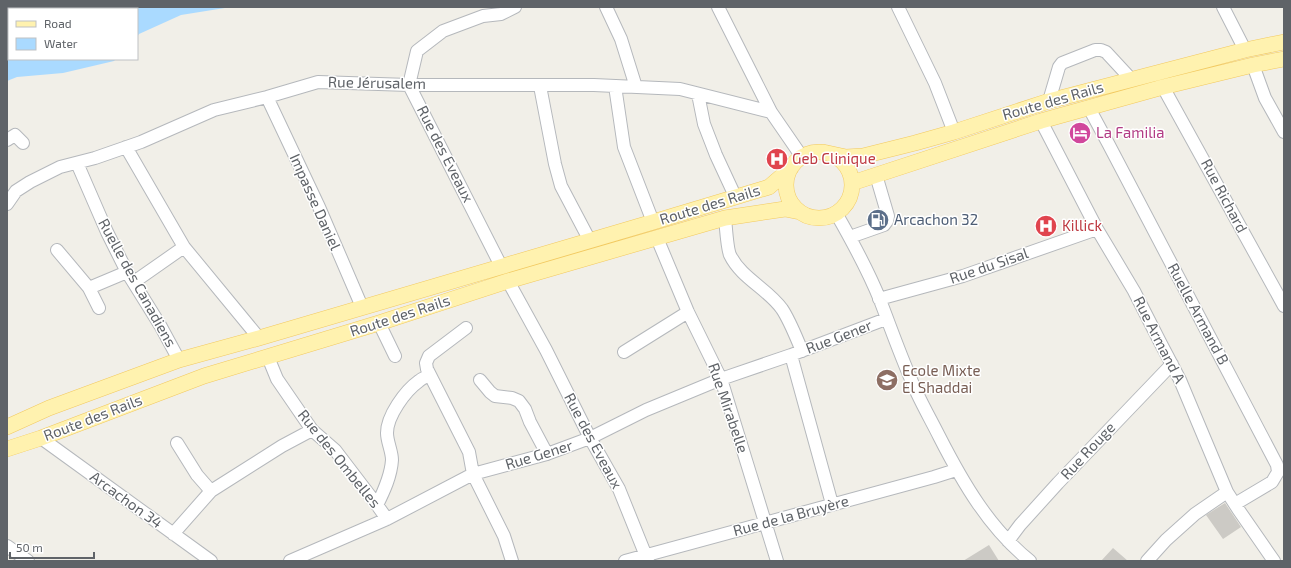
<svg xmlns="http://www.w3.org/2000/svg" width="1291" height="568" viewBox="0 0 1291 568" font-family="'Exo 2',sans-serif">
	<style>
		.water { fill: #aadaff }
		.building { fill: #cccac5 }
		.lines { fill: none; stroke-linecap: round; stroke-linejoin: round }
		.minor-casing { stroke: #b5b8bc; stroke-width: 14 }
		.major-casing { stroke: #f2c960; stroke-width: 16 }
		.minor { stroke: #fff; stroke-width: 12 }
		.major { stroke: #fff2af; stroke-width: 15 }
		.labels { text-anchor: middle; stroke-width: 3; stroke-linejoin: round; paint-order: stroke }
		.street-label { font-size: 15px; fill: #5f6368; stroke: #fff }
		.hotel-label { font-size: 15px; fill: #b23c85; stroke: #fff; text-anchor: start }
		.health-label { font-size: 15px; fill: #be3a42; stroke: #fff; text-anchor: start }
		.service-label { font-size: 15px; fill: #4e5e75; stroke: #fff; text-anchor: start }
		.education-label { font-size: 15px; fill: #785e54; stroke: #fff; text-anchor: start }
	</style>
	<rect width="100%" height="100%" fill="#f1efe8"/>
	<!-- water -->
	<path class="water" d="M7,7H231L181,15L139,34L137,37V9H9V59H116L114,61L63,73L17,77L7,81Z"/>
	<!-- building -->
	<path class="building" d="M1225,503L1241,527L1223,539L1206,515Z
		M989,545L999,561H963Z
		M1113,548L1128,561H1101Z"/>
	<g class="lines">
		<!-- minor casing -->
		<g class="minor-casing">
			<path id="minor" d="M606,7L621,39L636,87
				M718,7L771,112L802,157
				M898,7L935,83L954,132
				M1223,7L1245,50
				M1253,65L1265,98L1284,132
				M540,86L555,164L561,186L590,241
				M615,86L624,147L653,222
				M1163,87L1284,306
				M698,94L704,124L716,155L735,196
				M267,97L319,207L362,307
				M1049,101L1059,67L1062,63L1095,50H1101L1106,52L1131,79
				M1089,108L1109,145L1277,465L1278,472L1272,482L1235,504
				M1041,121L1097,229L1134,291L1160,342L1180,380L1227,492L1238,509L1274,561
				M7,140L15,135L23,143
				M126,147L184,247L259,338
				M77,163L107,232L127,272L160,325L179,360
				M7,204L16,191L30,182L60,167L95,158L141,142L214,110L267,97L318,82L409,85H594L680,89L771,112
				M836,213C852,241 868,270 880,300C892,331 903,363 917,393C924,408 932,422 939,436C963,483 989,528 1030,561
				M725,218C726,227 727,248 730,255C741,278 768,289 782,309C790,321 796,337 802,351
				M850,237L884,225L887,221L888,216L876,175
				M657,238L688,312L721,379L777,561
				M57,250L89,288L127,272
				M501,266L409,85L417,51L443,31L483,16L501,14L515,7
				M508,281L546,350L590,438L619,489L648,561
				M134,282L184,247
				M89,288L99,308
				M879,299L963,276L1097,229
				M379,323L395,356
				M466,328L429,356L426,363L427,369L469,452L473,474L504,536L512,561
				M624,352L688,312
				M268,357L277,379L312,430L335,450L377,505L387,519
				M480,380L490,392L495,396L512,398L519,401L525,409L530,422L547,454
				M41,438L211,561
				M177,443L197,475L211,491
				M832,504L791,355L886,319
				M377,505C384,491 391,476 392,460C392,451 387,442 387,433C387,416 405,391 419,381C422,378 426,377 430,375
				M173,534L211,491L282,446L312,430
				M1008,541L1020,525L1058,483L1172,364
				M7,546L28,561
				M290,561L387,519L473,474L547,454L590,438L646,410L721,379L791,355
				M625,561L934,477L956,470
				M1147,561L1166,540L1195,514L1227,492"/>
		</g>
		<!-- major casing -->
		<g class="major-casing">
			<path id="major" d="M823,152L846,157L863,156L915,143L954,132L1049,101L1245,50L1284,42
				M786 185a33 33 0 1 1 66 0a33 33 0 1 1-66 0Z
				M852,183L1041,121L1163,87L1253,65L1284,59
				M7,427L49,408L179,360L259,338L653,222L769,187L791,168
				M7,449L41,438L204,376L379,323L508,281L725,218L785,209L800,212"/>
		</g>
		<!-- minor -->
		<use href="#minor" class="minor"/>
		<!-- major -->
		<use href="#major" class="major"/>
	</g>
	<!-- icons -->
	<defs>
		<g id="hotel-disc" transform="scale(1.15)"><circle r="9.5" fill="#d1479c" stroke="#fff"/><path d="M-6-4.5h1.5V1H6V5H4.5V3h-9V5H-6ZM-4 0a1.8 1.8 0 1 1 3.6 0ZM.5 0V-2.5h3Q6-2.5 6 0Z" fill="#fff"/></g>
		<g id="hospital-disc" transform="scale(1.15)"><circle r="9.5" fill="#e0444e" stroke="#fff"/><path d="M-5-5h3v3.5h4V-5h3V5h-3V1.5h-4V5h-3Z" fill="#fff"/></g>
		<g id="fuel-disc" transform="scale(1.15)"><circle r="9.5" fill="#5c6f8a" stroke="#fff"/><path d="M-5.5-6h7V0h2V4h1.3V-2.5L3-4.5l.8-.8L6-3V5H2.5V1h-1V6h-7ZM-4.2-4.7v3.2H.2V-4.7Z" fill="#fff"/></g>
		<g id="school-disc" transform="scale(1.15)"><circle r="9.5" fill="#8d6e63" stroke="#fff"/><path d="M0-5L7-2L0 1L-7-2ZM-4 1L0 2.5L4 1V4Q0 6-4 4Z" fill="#fff"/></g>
	</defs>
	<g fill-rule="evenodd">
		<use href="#hotel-disc" x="1080" y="133"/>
		<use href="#hospital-disc" x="777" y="159"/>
		<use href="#fuel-disc" x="878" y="220"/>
		<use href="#hospital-disc" x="1046" y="226"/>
		<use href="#school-disc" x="887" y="380"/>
	</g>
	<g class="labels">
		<!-- street labels -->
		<g class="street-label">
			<text transform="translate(377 83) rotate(1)" y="5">Rue Jérusalem</text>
			<text transform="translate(1053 101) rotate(-16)" y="5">Route des Rails</text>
			<text transform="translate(445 154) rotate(63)" y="5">Rue des Eveaux</text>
			<text transform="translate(1224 196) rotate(62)" y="5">Rue Richard</text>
			<text transform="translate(315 202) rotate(66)" y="5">Impasse Daniel</text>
			<text transform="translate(710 205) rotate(-17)" y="5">Route des Rails</text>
			<text transform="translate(989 266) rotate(-19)" y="5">Rue du Sisal</text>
			<text transform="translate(137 283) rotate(61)" y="5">Ruelle des Canadiens</text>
			<text transform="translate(1198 314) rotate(62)" y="5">Ruelle Armand B</text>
			<text transform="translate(400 316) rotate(-18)" y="5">Route des Rails</text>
			<text transform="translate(839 337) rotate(-21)" y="5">Rue Gener</text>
			<text transform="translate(1159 340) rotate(63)" y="5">Rue Armand A</text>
			<text transform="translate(728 408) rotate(71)" y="5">Rue Mirabelle</text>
			<text transform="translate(93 418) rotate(-21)" y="5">Route des Rails</text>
			<text transform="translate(593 441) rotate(62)" y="5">Rue des Eveaux</text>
			<text transform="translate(1088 451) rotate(-47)" y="5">Rue Rouge</text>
			<text transform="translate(539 455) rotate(-17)" y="5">Rue Gener</text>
			<text transform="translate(339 459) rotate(51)" y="5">Rue des Ombelles</text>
			<text transform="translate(126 500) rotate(36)" y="5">Arcachon 34</text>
			<text transform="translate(791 516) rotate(-15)" y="5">Rue de la Bruyère</text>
		</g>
		<!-- hotel labels -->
		<g class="hotel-label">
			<text x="1096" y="138">La Familia</text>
		</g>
		<!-- health labels -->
		<g class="health-label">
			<text x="792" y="164">Geb Clinique</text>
			<text x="1062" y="231">Killick</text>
		</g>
		<!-- service labels -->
		<g class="service-label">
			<text x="894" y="225">Arcachon 32</text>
		</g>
		<!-- education labels -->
		<g class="education-label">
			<text x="902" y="376">Ecole Mixte<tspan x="902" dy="17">El Shaddai</tspan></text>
		</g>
	</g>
	<!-- border -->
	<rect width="1291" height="568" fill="none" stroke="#5f6368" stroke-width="16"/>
	<!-- legend -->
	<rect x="8" y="8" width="130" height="52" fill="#ffffff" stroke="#bfc1c3"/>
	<rect x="16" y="21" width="20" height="6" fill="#fff2af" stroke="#bfc1c3"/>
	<text x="44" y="28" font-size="12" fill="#5f6368">Road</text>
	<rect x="16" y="38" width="20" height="12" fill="#aadaff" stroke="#bfc1c3"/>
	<text x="44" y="48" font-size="12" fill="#5f6368">Water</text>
	<!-- scale -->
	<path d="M10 552v6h84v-6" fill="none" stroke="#5f6368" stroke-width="2"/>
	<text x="16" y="552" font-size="12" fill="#5f6368" stroke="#ffffff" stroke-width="3" paint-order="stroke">50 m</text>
</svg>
